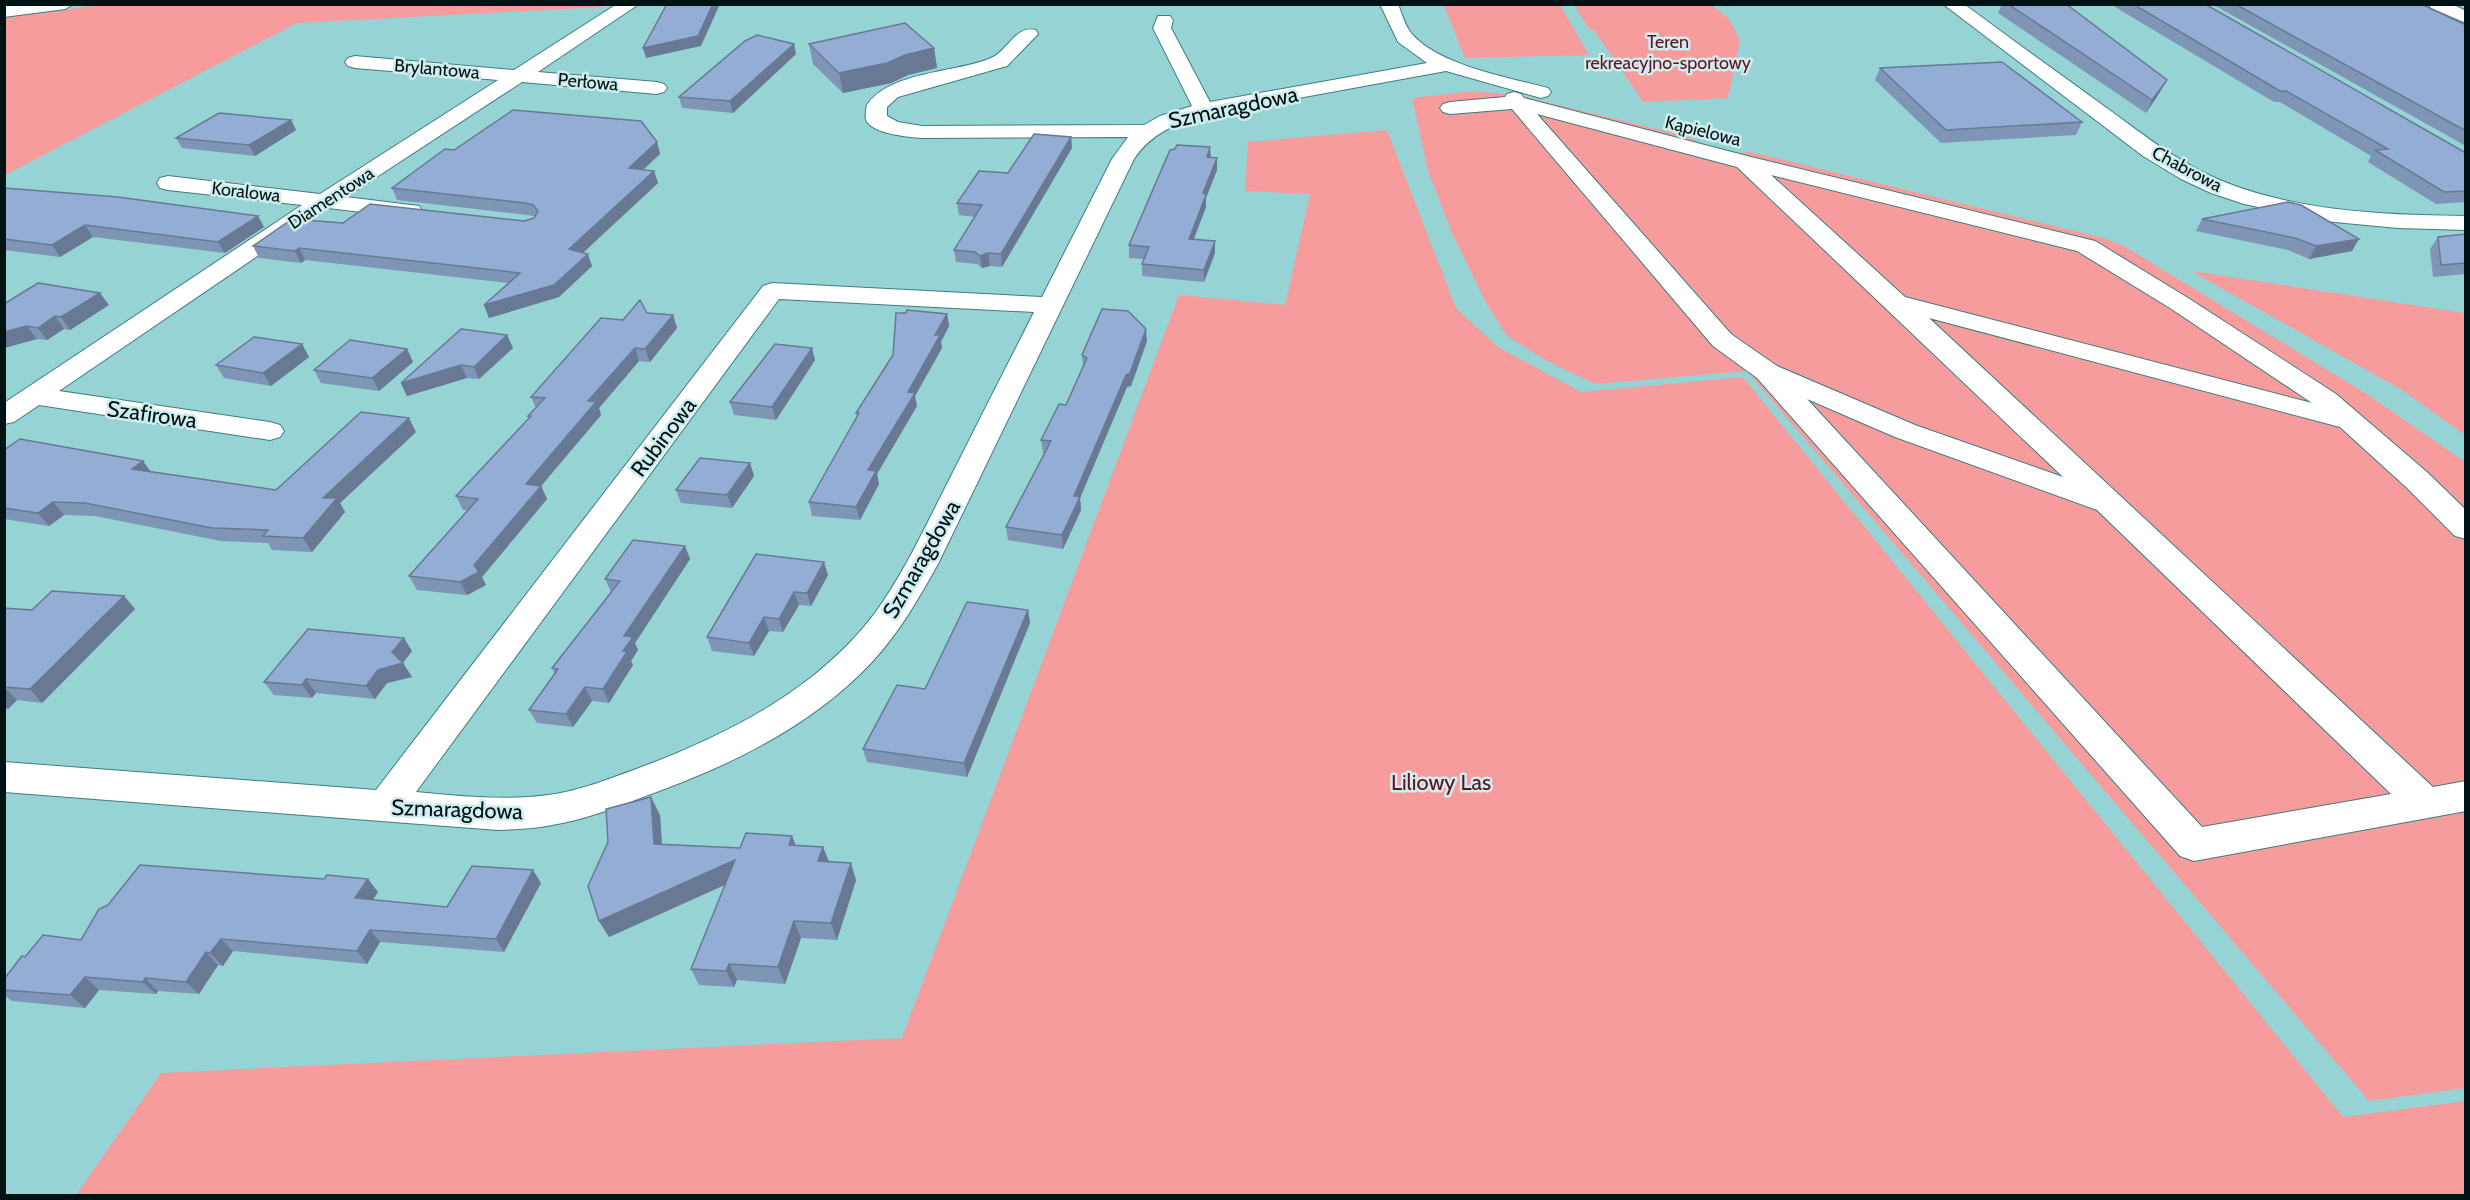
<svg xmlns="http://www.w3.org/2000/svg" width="2470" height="1200" viewBox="0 0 2470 1200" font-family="Cabin,sans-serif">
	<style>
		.green { fill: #f79c9d }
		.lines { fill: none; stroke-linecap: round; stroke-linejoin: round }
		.minor-casing { stroke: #3f7c7e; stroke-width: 2 }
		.minor { fill: #fff; fill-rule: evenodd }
		.wall { fill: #7f95b6 }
		.shaded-wall { fill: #687994 }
		.building { fill: #94add4; stroke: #687994; stroke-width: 1.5 }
		.labels { text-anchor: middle; stroke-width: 5; stroke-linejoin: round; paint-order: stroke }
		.far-park-label { font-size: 18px; fill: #63101c; stroke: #cfedee }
		.far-street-label { font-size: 18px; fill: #001314; stroke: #cfedee }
		.street-label { font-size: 22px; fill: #001314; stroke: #cfedee }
		.park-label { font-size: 22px; fill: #63101c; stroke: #cfedee }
	</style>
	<rect width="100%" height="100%" fill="#95d3d5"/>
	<!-- green -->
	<path class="green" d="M109,4H604V5L601,7L297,23L5,175V17Z
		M1560,5L1589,55L1465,58L1444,6Z
		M1574,5H1711L1729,19L1740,41L1728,98L1643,102L1594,30L1589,29Z
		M1473,91L1522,96L1689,137L1722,154L1751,152L2103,238L2124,246L2367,394L2465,462V1088L2369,1101L1747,371L1595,384L1547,361L1506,335L1486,303L1452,233L1428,171L1412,98Z
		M1387,130L1456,308L1498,347L1581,392L1743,377L2343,1117L2465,1101V1195H76L161,1073L902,1038L1179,295L1285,305L1310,194L1245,191L1248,142Z
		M2191,271L2465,313V435L2402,390Z"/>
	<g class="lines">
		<!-- minor casing -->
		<g class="minor-casing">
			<path id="minor" d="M20,4H74L65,9L4,17V6Z
				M617,4H639L538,72L657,82L664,84L667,88L664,92L657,94L522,82L346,197L419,206L423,211L419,216L411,218L328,208L59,391L270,422L280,425L284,431L280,437L270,440L39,405L14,422L4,424V403L302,205L168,190L160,188L157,183L160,178L168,176L320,194L498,80L355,68L348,66L345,62L348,58L355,56L514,70Z
				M1380,4H1398C1402,14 1405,26 1412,34C1438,65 1510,78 1548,88L1551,92L1548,96L1541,98L1446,71L1206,115C1177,123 1151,133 1134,159L938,564C919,598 899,633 872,662C810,728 727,767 643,797C614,808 584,820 552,825C534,829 516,829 498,830L4,792V762L376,790L763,286L772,283L1042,297L1112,159L1128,137L922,138C909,137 872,134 866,120C865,116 866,109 867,105C890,71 956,73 991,58C1008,51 1015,25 1036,30L1038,34L1007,66L898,97L887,107V116L898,122L922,126L1144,125L1160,116L1192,106L1153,28L1158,16H1170L1173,20L1171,28L1210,102L1427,63L1398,42ZM779,299L1034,312C1005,370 975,428 946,486C924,529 904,573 875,613C817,690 727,735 639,768C609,779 579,791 548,795C504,801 460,796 416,792Z
				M1943,4H1964C2008,37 2053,69 2097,101C2139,131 2178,164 2227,183C2302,212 2386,215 2466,216V230L2398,228L2324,221L2244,204L2211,193L2181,179L2143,156Z
				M2428,4H2452L2466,11V23L2431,8Z
				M1514,92L1521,94L1524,98L1751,157L2095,241L2188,298L2336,394L2428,473L2466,510V539L2455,536L2406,487L2340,427L1929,318L2433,787L2466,781V811L2194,861L2180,856L1757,378L1713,346L1512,109L1450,114L1443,112L1440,108L1443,104L1450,102L1505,97L1507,94ZM1537,114L1737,167L2063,477L1915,425L1777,366L1731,334ZM1771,175L2077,251L2170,308L2312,403L1905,297ZM1807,399L1895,437L2097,510L2391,794L2202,827Z"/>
		</g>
		<!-- minor -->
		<use href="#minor" class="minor"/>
	</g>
	<!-- wall -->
	<path class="wall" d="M2002,4H2066L2160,92L2146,113L1998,13Z
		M2116,4H2205L2466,153V202L2436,204L2368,162L2371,156L2280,102H2274L2115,7Z
		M2212,4H2421L2466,25V146Z
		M809,44L934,48L937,68L908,75L891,83L843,93L813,64Z
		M796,54L733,113L682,108L679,97Z
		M1880,68L2082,122L2076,135L1941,143L1875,80Z
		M291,120L296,130L255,156L182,148L176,138Z
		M1071,137L1072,148L1002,267L990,266L982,268L977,264L956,262L954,250L975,217L959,215L957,203Z
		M657,142L660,154L643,170L654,171L658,183L583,253L592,266L559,297L489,318L484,305L508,283L305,260L301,263L259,258L253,246L343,223L524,221L534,218L535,216L397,200L392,188L454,150Z
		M1211,158H1217V170L1206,198V207L1194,239L1215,253L1204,282L1142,276V264L1144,259L1129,258V245Z
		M4,188L258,216L264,227L225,253L93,237L60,257L4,250Z
		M2288,202L2352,251L2309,259L2288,250L2196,231L2202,219Z
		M2466,234V274L2433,277L2430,249L2438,237Z
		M4,304L109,305L70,330L64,329L47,340L37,339L4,348Z
		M647,313L673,315L677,328L650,362L639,361L599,408L601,415L541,486L547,499L482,577L486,585L467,595L417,590L409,576L468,510H463L456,496L529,418L528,416L536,408L531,397L623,320Z
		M906,313L947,314L949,326L941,342L942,348L915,396L917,406L877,474L879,484L860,520L812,516L809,502L857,417L856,413L893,355Z
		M507,335L513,348L479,379L467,378L407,396L401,383Z
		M1147,341L1131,386L1127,387L1080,498L1081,510L1063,549L1008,540L1006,527L1044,453H1043L1041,440L1066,405L1083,366L1082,355Z
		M302,344L309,357L271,386L224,378L216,365Z
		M407,349L413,362L379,391L321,383L314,370Z
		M815,360L776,420L734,415L730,402Z
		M416,432L340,503L345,512L312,552L272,550L268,543L221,541L95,516L64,515L49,526L4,519V450L143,461L151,472L276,490Z
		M750,463L754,476L732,508L681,503L676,490Z
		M685,546L690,559L635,643L638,650L631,661L633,665L609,703L592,701L573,727L537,723L529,710L555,674L552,668L611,592L605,579Z
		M828,575L811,606L799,605L783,632L769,631L754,656L712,651L707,637Z
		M124,596L135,609L42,703L17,700L8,709H4V608L32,610Z
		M1028,610L1030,623L967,777L867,762L863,749L925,689Z
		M412,651L403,663L412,677L387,683L375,699L316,693L312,698L274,695L264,682Z
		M660,815L662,844L740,848L796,845L829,862L856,880L837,940L801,938L785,984L737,980L734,987L699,985L691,969L725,885L609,937L599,921Z
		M541,883L504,952L380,942L367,964L233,951L223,966L218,965L199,994L158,991L156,994L99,990L85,1008L12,1001L4,995V979L25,957L81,940L378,892L373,900L447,907Z"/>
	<!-- shaded-wall -->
	<path class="shaded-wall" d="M713,4H720L701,46L646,58L643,48Z
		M794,44L796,54L733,113L730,101Z
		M934,48L937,68L908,75L891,83L843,93L839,73Z
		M2167,80L2160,92L2146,113L2152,100Z
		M291,120L296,130L255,156L249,145Z
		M1071,137L1072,148L1002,267L1001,254Z
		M657,142L660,154L633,179L629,168Z
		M1210,147L1211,158L1207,157Z
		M1217,158V170L1206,198V207L1189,251V239L1203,193Z
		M654,171L658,183L574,261L569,249Z
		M258,216L264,227L225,253L218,242Z
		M85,225L93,237L60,257L52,245Z
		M2359,239L2352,251L2309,259L2316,246Z
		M1215,241V253L1204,282V270Z
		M299,248L305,260L301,263L295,251Z
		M988,253L990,266L982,268L980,256Z
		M588,254L592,266L559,297L489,318L484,305Z
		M100,293L109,305L70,330L61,317Z
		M947,314L949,326L941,342L942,348L915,396L917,406L877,474L879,484L860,520L856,507L868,470L908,392L935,335Z
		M673,315L677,328L650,362L645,349Z
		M55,316L64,329L47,340L38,328Z
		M27,326L37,339L4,348V332Z
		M1146,329L1147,341L1131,386L1127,387L1080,498L1081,510L1063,549L1062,535L1074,496Z
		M507,335L513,348L479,379L474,367Z
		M302,344L309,357L271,386L263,373Z
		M635,348L639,361L599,408L601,415L541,486L547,499L482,577L486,585L467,595L460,582L474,565L526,484L588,401Z
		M812,348L815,360L776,420L772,407Z
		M407,349L413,362L379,391L372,378Z
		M461,365L467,378L407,396L401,383Z
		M409,418L416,432L340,503L345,512L312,552L303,538L323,498Z
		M143,461L152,474L132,469Z
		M750,463L754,476L732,508L727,495Z
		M53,502L64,515L49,526L38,513Z
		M685,546L690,559L635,643L638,650L631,661L633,665L609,703L603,689L623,651L624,636Z
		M824,562L828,575L811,606L807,593Z
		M794,592L799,605L783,632L779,619Z
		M124,596L135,609L42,703L30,689Z
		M1028,610L1030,623L967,777L964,763Z
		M764,617L769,631L754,656L749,643Z
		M404,638L412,651L402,664L403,663L412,677L387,683L375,699L366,686Z
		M306,679L316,693L312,698L302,685Z
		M4,687L17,700L8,709L4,705Z
		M585,687L592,701L573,727L566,714Z
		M651,797L660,815L663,861L654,844Z
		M792,836L799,853L789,845Z
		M823,847L830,864L818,861Z
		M735,860L742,877L609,937L599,921Z
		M851,863L856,880L837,940L831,923Z
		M533,870L541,883L504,952L496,939Z
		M368,879L378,892L365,911L355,898Z
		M794,921L801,938L785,984L778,967Z
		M370,930L380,942L367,964L357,951Z
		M221,939L233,951L223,966L210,953Z
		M206,952L218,965L199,994L186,982Z
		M729,964L737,980L734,987L726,971Z
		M85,977L99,990L85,1008L70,995Z
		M145,978L158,991L156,994L143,982Z"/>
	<!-- building -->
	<path class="building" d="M667,4H713L698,36L643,48Z
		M2008,4H2066L2167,80L2152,100Z
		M2133,4H2205L2466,153V191L2444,192L2375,150L2388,149L2286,91H2280Z
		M2235,4H2421L2466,25V131Z
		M905,23L934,48L905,55L887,63L839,73L809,44Z
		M757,35L794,44L730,101L679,97L745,41Z
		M2002,62L2082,122L1946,130L1880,68Z
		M513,110L641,121L657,142L629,168L654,171L569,249L588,254L554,285L484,305L520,273L299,248L295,251L253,246L292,219L343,223L370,204L524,221L534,218L538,211L533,205L525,203L392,188L445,149L454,150Z
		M219,113L291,120L249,145L176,138Z
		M1034,134L1071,137L1001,254L988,253L980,256L975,252L954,250L982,205L957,203L979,171L1008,173Z
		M1177,145L1210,147L1207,157L1217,158L1203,193L1206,195L1189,239L1215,241L1204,270L1142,264L1149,247L1129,245L1170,150L1175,149Z
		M4,188L118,197L258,216L218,242L85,225L52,245L4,239Z
		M2288,202L2301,205L2359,239L2316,246L2295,238L2202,219Z
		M2466,234V263L2441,265L2438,237Z
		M38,283L100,293L61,317L55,316L38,328L27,326L4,332V304Z
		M640,300L647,313L673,315L645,349L635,348L588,401L596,402L526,484L541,486L474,565L479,572L460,582L409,576L478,499L456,496L531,416H528L545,398L531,397L601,318L623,320Z
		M1102,309L1128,311L1146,329L1130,373L1126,375L1074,496L1080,497L1062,535L1006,527L1051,441L1041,440L1059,404L1066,405L1087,358L1082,355Z
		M907,310L947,314L935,335H940L908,392L915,393L868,470L876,471L856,507L809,502L859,413H856L893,355L896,313H906Z
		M461,329L507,335L474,367L461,365L401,383Z
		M254,337L302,344L263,373L216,365Z
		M350,340L407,349L372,378L314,370Z
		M775,344L812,348L772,407L730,402Z
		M361,412L409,418L323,498H337L303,538L263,536L268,530L212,528L85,503L53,502L38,513L4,508V450L20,439L143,461L132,469L276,490Z
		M700,458L750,463L727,495L676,490Z
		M633,540L685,546L624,636L633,637L623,651L627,652L603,689L585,687L566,714L529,710L558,669L552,668L620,581L605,579Z
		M756,554L824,562L807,593L794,592L779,619L764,617L749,643L707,637Z
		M52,591L124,596L30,689L4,687V608L32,610Z
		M967,602L1028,610L964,763L863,749L897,685L925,689Z
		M308,629L404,638L392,652L403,663L378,670L366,686L306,679L302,685L264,682Z
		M651,797L654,844L740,848L746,833L792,836L789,845L823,847L818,861L851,863L831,923L794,921L778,967L729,964L726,971L691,969L735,860L599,921L588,886L608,842L606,809Z
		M140,865L324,879L327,875L368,879L355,898L447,907L472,866L533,870L496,939L370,930L357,951L221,939L210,953L206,952L186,982L145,978L143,982L85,977L70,995L4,990V979L22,956L25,957L43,935L81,940L99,909L108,905Z"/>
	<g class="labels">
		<!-- far-park labels -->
		<g class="far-park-label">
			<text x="1668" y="48">Teren<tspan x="1668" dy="21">rekreacyjno-sportowy</tspan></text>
		</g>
		<!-- far-street labels -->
		<g class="far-street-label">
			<text transform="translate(437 69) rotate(5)" y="6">Brylantowa</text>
			<text transform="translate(588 82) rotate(5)" y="6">Perłowa</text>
			<text transform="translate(1703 131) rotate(14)" y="6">Kąpielowa</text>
			<text transform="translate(2187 169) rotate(28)" y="6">Chabrowa</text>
			<text transform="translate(246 192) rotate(7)" y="6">Koralowa</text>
			<text transform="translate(331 198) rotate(-33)" y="6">Diamentowa</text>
		</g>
		<!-- street labels -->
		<g class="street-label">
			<text transform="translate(1233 107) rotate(-12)" y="8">Szmaragdowa</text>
			<text transform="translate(152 414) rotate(8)" y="8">Szafirowa</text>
			<text transform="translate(663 437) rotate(-53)" y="8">Rubinowa</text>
			<text transform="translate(921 559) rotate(-60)" y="8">Szmaragdowa</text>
			<text transform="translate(457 809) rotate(2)" y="8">Szmaragdowa</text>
		</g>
		<!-- park labels -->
		<g class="park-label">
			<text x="1441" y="790">Liliowy Las</text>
		</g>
	</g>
	<!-- border -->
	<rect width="2470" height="1200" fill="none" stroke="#001314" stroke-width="12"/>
</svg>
